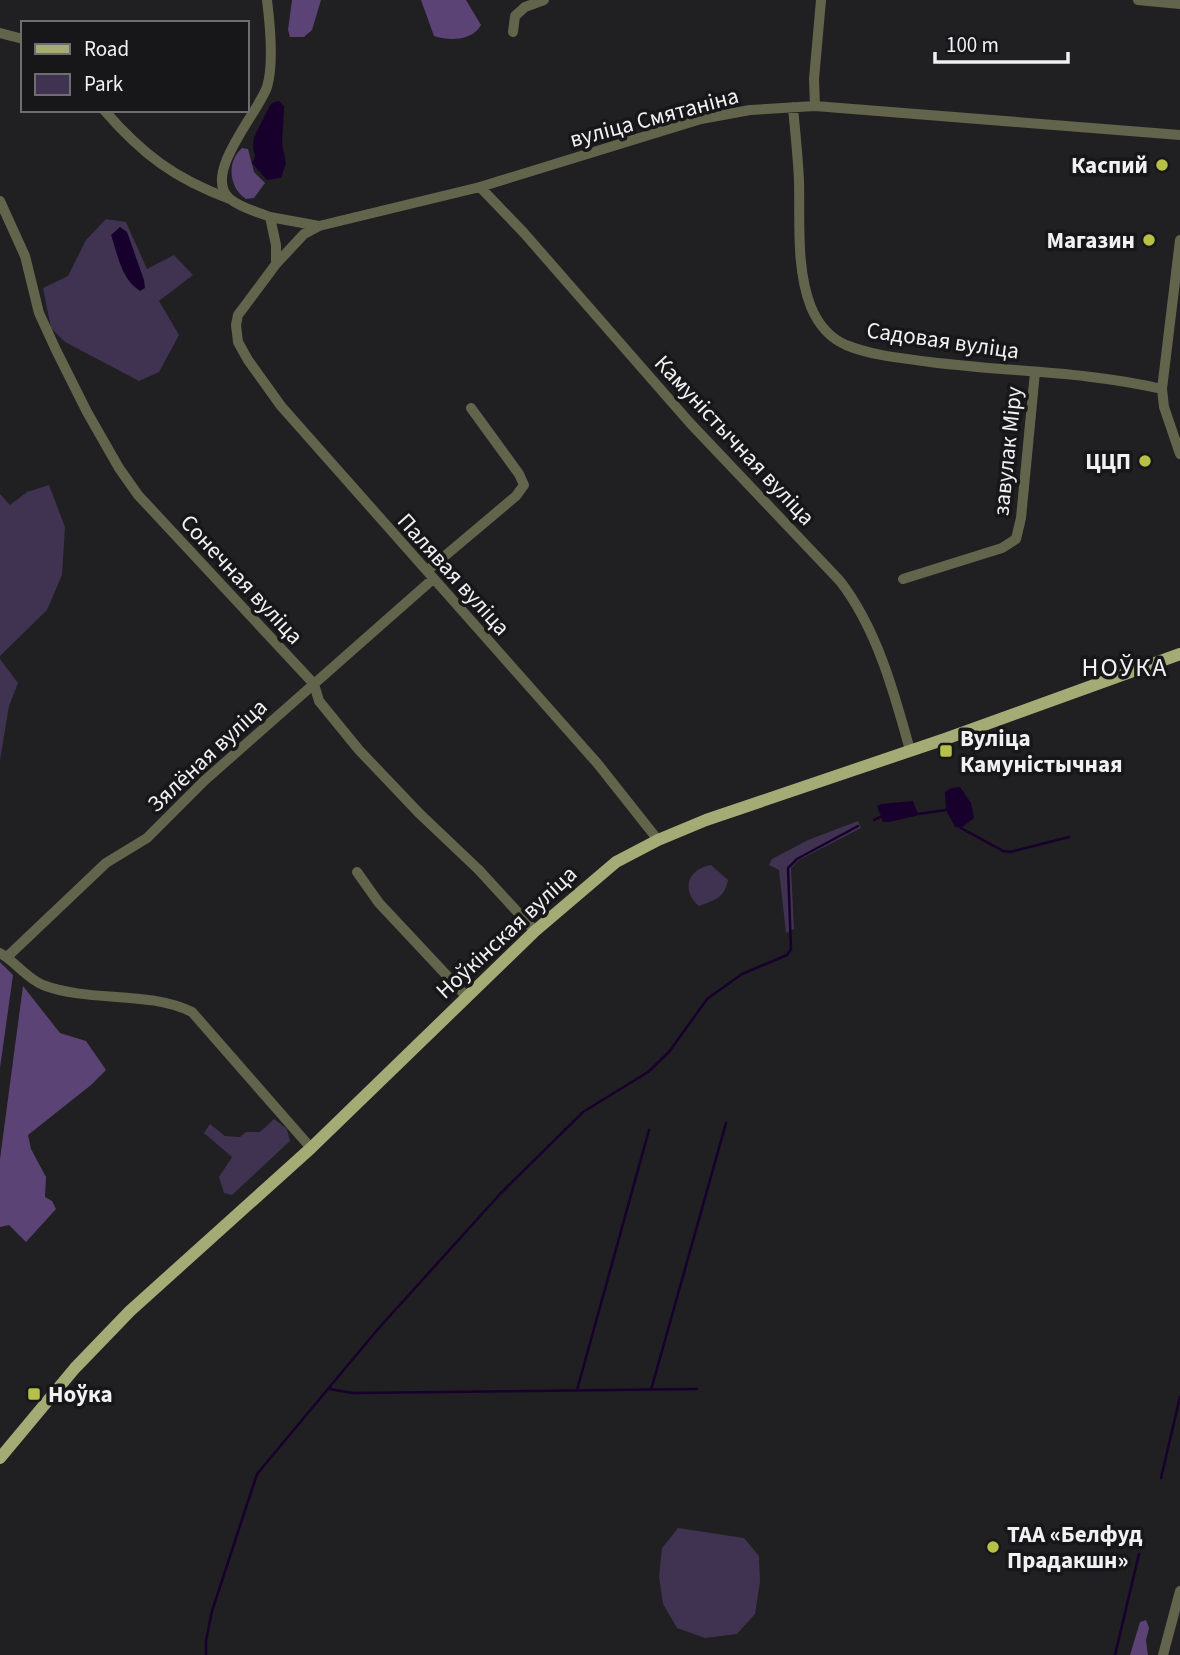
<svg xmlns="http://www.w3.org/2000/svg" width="1180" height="1655" viewBox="0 0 1180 1655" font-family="'Source Sans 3',sans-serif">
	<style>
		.green { fill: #403251 }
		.forest { fill: #5b4376 }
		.water { fill: #18002c }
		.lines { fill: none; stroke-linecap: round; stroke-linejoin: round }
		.stream { stroke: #18002c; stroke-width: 2.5 }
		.minor { stroke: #62654b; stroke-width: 10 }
		.major { stroke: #a5ab75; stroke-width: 12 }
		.poi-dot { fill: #b8c147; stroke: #171619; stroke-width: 2.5 }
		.labels { text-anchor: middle; stroke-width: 7; stroke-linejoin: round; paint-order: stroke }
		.street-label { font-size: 23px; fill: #f1f0f2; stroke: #171619 }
		.poi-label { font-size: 23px; font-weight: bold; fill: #f1f0f2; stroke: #171619; text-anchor: end }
		.quarter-label { font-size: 26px; letter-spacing: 2px; fill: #f1f0f2; stroke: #171619 }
	</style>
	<rect width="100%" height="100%" fill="#201f22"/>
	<!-- green -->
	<path class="green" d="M106,219L126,222L147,269L174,255L193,275L159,301L179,335L159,372L139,381L65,342L51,328L43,288L68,276L86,240Z
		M49,485L65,527L62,575L47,610L0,656V494L10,505L27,492Z
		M0,659L18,683L9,706L0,760Z
		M858,821L861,828L799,860L791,868L794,929L786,933L779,870L769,865L772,859L808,840Z
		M711,865L728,880C724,899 716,899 699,906C681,891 687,869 711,865Z
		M274,1119L287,1129L290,1141L232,1195L224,1193L219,1177L232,1157L204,1133L210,1124L225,1136L240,1137L246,1132H260Z
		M678,1528L744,1538L759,1556L760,1582L755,1614L737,1634L705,1638L677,1628L663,1604L659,1577L662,1548Z"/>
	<!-- forest -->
	<path class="forest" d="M292,0H321L312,30L304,37H290L288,30Z
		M421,0H466L481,25C472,41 450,41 434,36Z
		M242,148L248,149L254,172L265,183L254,198L246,199C229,188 226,162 242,148Z
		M0,962L13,975L0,1068Z
		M23,986L60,1033L86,1041L106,1070L91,1085L28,1135L31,1149L46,1177L45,1197L52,1201L56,1209L26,1242L9,1225L0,1227V1159Z
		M1146,1620L1149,1628L1146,1640L1148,1655H1130L1140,1622Z"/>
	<!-- water -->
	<path class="water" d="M279,101L284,106V110L282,143L286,163L281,178L267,180L252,163L255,156L253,148L254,137L269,107L272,103Z
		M120,227L127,232L144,280L145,288L140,291C121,279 118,255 111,235Z
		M960,787L971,803L974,818L961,828L955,827L946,810L945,792L951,788Z
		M913,801L918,814L916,816L889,822H883L877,806L881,804Z"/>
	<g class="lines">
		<!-- stream -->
		<path class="stream" d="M918,814L946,810
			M874,820L880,817
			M961,828L1003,851L1010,852L1069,837
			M329,1389L353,1393L697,1389
			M577,1390L649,1130
			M651,1390L726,1123
			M1161,1478L1180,1397
			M206,1655V1641L212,1611L257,1474L378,1329L500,1194L583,1112L648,1072L669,1052L707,999L742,974L787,955L791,949L788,868L797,859L858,826
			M1115,1655L1139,1554"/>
		<!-- minor -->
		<path class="minor" d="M267,0C270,24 274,64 267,87C258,113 201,175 230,199C241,208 258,212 270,217L276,245V264
			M1138,0L1180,4
			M513,32L515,16L525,7L544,0
			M0,33L23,39
			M815,106L814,79L821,0
			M793,107C795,131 798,156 799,181C800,222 796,269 811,307C818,324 830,338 846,345C873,356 902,358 930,362C1007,372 1086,371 1162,389
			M104,110C142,154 175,179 230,199
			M480,187L524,233L690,423L840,581C877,629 894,692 910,750
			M0,201L25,256L39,313L56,350L87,412L119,468L138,495L314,684L319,701L359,750L418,812L478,869L535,931
			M270,217L319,226
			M1180,240L1162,389L1164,407L1180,454
			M427,571L516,496L524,485L519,474L471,408
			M903,579L1002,548L1016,539L1021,518L1035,372
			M658,840L597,763L281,406L248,360L238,342L236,325L238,315L276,264L304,234L319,226L480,187L701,119L750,110L815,106L1180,135
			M357,872L379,903L467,997
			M0,953C16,962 26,978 43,985C90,1003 147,990 192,1012L311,1148
			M7,957L106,863L147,838L204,781L433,579
			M1163,1655L1180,1591"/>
		<!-- major -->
		<path class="major" d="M0,1458L75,1368L130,1311L311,1148L535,931L616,862L658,840L706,820L945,739L1180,654"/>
	</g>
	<!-- markers -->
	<g class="poi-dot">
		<circle cx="1162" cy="165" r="7"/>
		<circle cx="1149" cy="240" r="7"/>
		<circle cx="1145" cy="461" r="7"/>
		<rect x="939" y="744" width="14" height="14" rx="3.5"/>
		<rect x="27" y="1387" width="14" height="14" rx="3.5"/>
		<circle cx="993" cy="1547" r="7"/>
	</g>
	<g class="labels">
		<!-- street labels -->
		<g class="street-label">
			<text transform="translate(654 117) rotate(-15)" y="8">вуліца Смятаніна</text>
			<text transform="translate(943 340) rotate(8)" y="8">Садовая вуліца</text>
			<text transform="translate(735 440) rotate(47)" y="8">Камуністычная вуліца</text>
			<text transform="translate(1007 451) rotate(-84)" y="8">завулак Міру</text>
			<text transform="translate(454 574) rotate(48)" y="8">Палявая вуліца</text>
			<text transform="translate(242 579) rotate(47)" y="8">Сонечная вуліца</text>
			<text transform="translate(207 755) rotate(-43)" y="8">Зялёная вуліца</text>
			<text transform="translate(506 932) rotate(-43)" y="8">Ноўкінская вуліца</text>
		</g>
		<!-- poi labels -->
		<g class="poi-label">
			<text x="1148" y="173">Каспий</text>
			<text x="1135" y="248">Магазин</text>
			<text x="1131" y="469">ЦЦП</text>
			<text x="960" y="746" text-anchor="start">Вуліца<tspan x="960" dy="26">Камуністычная</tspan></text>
			<text x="48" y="1402" text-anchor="start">Ноўка</text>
			<text x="1007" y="1542" text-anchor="start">ТАА «Белфуд<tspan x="1007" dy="26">Прадакшн»</tspan></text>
		</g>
		<!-- quarter labels -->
		<g class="quarter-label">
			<text x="1125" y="676">НОЎКА</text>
		</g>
	</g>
	<!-- legend -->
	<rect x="21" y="21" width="228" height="91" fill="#171619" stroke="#6e6d70" stroke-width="2"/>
	<rect x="35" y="44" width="35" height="10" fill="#a5ab75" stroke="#6e6d70" stroke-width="2"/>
	<text x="84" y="56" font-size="21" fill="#f1f0f2">Road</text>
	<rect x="35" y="74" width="35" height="21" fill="#403251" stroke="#6e6d70" stroke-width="2"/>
	<text x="84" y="91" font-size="21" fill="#f1f0f2">Park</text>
	<!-- scale -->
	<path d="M935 52v10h133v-10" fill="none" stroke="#f1f0f2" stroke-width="3.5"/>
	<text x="946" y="52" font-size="21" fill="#f1f0f2" stroke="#171619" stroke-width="5" paint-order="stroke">100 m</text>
</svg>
